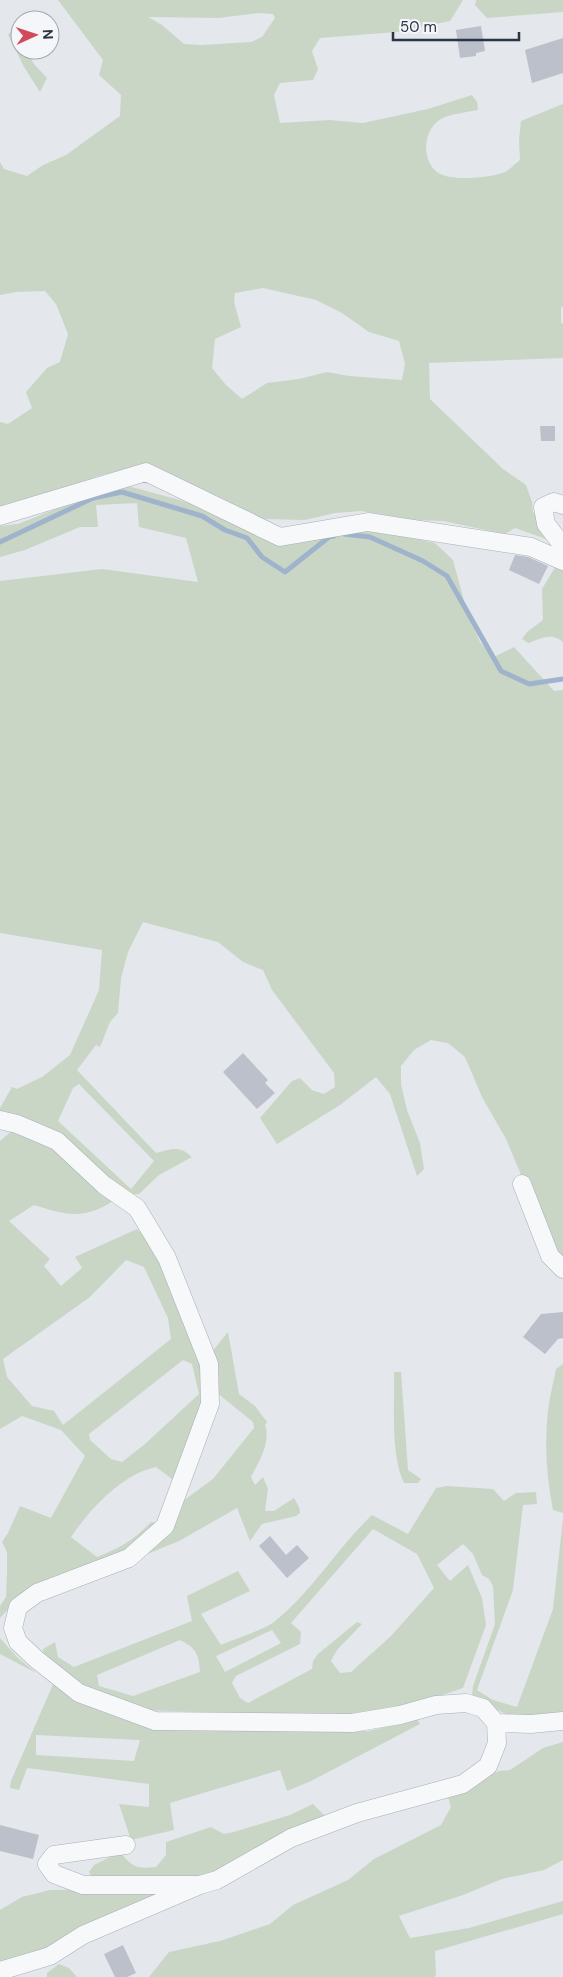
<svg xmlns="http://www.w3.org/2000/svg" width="563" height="1977" viewBox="0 0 563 1977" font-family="'DM Sans',sans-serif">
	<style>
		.green { fill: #c9d6c5; fill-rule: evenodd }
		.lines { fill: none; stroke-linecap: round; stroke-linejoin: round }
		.stream { stroke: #9fb4cc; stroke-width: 5 }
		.building { fill: #bbc0ca }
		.minor-casing { stroke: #a9aeb7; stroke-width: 19 }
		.minor { stroke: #f7f8fa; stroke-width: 18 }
	</style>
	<rect width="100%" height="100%" fill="#e4e7ec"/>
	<!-- green -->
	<path class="green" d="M58,0H463L450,21L396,32L320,38L312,51L318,69L313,80L280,83L274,95L280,123L330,120L363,123L428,109L472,95L477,102L478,110C468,112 449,114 441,119C423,129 421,160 437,172C449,182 491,178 505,172C510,169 515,164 520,160L519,140L521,121L563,104V306L561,308V323L563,324V358L429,363L430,399L503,469L526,485L532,502L533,512L557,543L515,528L505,534L443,521L415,520L361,511L335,513L305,520L263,519L133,475L114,472L98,476L0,514V422L8,424L32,408L26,392L47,368L60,362L68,334L56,304L45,291L16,292L0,295V162L4,169L27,176L43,165L66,155L120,116L121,95L99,75L103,60ZM258,13L273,14L275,18L262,37L251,42L202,45L184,44L162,25L148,17L219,18ZM263,288L316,300L342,313L369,332L399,341L405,364L402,380L349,376L327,372L299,379L267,383L242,399L226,385L212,368L215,339L241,327L234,302L235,293Z
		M476,0H563V12L487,18L475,5Z
		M20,20V50H26L34,64L47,78L40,92L24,67L8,35Z
		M128,486L224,512L283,532L373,527L406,537L435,543L453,560L467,612L480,642L494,657L514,647L554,691L563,690V1275L506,1139L482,1097L465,1057L448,1043L431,1040L414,1050L401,1066V1084L407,1110L420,1143L424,1169L417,1176L390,1094L376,1077L340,1105L277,1144L260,1118L292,1081L300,1078L312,1090L324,1094L335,1087L334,1073L272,990L263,970L243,962L218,942L143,922L128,952L121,978L118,1013L110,1022L100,1047L96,1045L77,1070L156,1153C172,1149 179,1145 192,1157L159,1175L139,1194H133L124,1191L40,1123L0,1116V1108L12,1087L17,1089L42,1077L70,1055L99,990L102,950L0,933V581L102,569L198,582L186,538L139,527L137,503L96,505L98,527H80L25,550L0,557V526L18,524L51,511L83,494ZM79,1084L154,1161L131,1189L58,1121L73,1088Z
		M560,559L563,560V642C551,632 541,639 528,643L522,639L527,632L543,620L542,589Z
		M14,1129L48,1144L113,1201C84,1220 65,1215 34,1205L9,1221L50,1259L44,1266L61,1286L82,1268L75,1257L137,1229L147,1239L164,1263L202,1359L204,1403L176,1482L156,1467C122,1474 90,1509 71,1537L97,1557C120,1548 134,1540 151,1522L160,1523L137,1547L26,1590L0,1618V1606L6,1597L7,1575V1552L2,1542L8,1533L20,1506L51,1518L85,1456L61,1430L22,1416L0,1429V1141ZM126,1260L144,1267L168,1318L171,1339L63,1425L54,1411L32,1406L7,1377L3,1359L90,1297ZM183,1360L192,1364L199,1394L145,1444L122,1462L111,1459L90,1440L89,1434Z
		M228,1332L239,1394L255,1406L267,1422L265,1425C271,1443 259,1461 251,1477L255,1485L263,1477L268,1489L265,1511H274L294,1498L299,1507L300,1513L296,1516L262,1524L250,1541L237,1508L179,1541L145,1555L179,1504L213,1479L254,1428L253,1422L216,1392L211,1353Z
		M563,1364V1513L553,1510C546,1475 544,1438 549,1403C551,1391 554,1380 556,1369Z
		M394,1372H401L408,1470L421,1479L418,1483H404C390,1454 395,1404 394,1372Z
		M447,1486L493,1489L504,1501L516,1493L536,1492L537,1504L523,1505L513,1590L477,1690L493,1700L517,1707L553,1609L563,1519V1713C554,1715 542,1722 533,1721C511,1720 490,1706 472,1695L473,1686L495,1624L493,1586L489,1579L482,1575L473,1554L463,1544L437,1565L450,1581L468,1565L482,1598L486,1625L463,1688L419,1703L356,1714L299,1715L141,1710L95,1693L68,1677L43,1654V1649L55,1642L58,1657L74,1667L192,1621L187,1596L238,1571L250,1591L201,1614L221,1645C235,1639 263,1630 274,1622C312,1592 337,1548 372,1515L408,1534L436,1488ZM373,1529L417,1554L434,1588L391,1636L351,1672L340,1673L331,1661L337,1650L362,1624L357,1622L318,1654L313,1661L312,1669L248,1703L240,1698L232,1683L236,1676L300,1644L301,1632L291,1623ZM272,1630L281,1643L225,1672L216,1656ZM180,1640C196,1648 199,1654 200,1672L133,1696L99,1686L97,1675Z
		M0,1638L17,1657L36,1673L0,1654Z
		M54,1682L94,1708L145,1726L369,1731L417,1719L420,1724L311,1781L287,1791L280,1770L170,1803L174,1830L131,1840L119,1804L149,1807V1784L27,1768L19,1790L10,1788L11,1781ZM36,1735L139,1740H140L134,1761L36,1755Z
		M563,1742V1860L544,1870L502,1879L463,1895L399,1916L410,1938L469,1928L563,1901V1914L435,1951L436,1976L434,1977H149L169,1952L220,1941L270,1924L293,1905L348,1880L374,1859L441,1825L451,1807L447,1794L474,1784L499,1771L510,1770L543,1748Z
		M313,1804L328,1819L208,1878L94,1880L89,1872L94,1865L120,1852C133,1868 137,1869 156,1867L166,1855V1842L211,1827L224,1834L234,1832L290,1815Z
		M111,1889L175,1892L51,1950L0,1964V1910L22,1897L50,1890Z
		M59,1964L69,1968L77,1977H47V1973Z"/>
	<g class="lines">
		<!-- stream -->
		<path class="stream" d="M344,534L370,537L423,561L447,576L501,671L529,684L563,679
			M0,542L93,498L122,492L202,516L225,530L247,538L262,557L285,572L329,537L334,536"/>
	</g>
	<!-- building -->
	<path class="building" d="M481,26L485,51L476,53V56L460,58L456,30Z
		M563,38V73L532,83L525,50Z
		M540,426H555V441H541Z
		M515,555L528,557L548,566L539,584L509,570Z
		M243,1053L268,1080L265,1083L275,1093L257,1109L223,1072Z
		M563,1312V1338L558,1339L545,1354L523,1337L541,1314Z
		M270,1536L286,1555L297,1545L309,1558L287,1578L259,1546Z
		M0,1825L39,1835L33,1859L0,1851Z
		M123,1945L136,1973L127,1977H115L104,1954Z"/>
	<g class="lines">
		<!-- minor casing -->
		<g class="minor-casing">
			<path id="minor" d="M563,505L554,502L543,507L546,524L563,546
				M0,516L146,472L280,537L368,522L531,547L563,561
				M0,1120L17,1124L57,1141L104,1185L137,1208L167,1258L209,1364L210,1404L165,1526L129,1558L37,1593L18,1607L13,1628L18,1642L36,1659L79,1693L155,1721L352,1723L400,1715L436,1705L466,1703L483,1708L496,1723L497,1743L488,1766L463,1784L357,1813L291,1838L217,1880L200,1885
				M522,1184L550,1256L563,1269
				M496,1723L531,1724L563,1721
				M0,1971L50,1956L83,1935L200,1885H83L54,1874L47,1864L54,1855L126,1845"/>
		</g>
		<!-- minor -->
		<use href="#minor" class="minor"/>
	</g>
	<!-- north arrow -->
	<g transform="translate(35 35) rotate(87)"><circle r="24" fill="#f4f6f9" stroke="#a4a8b1"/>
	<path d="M0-4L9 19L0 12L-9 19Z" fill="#d1495b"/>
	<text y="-8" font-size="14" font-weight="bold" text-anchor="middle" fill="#2b3445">N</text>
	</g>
	<!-- scale -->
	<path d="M393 32v8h126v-8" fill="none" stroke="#2b3445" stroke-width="2.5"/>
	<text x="400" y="32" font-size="15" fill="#2b3445" stroke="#f4f6f9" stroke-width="4" paint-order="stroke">50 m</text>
</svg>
